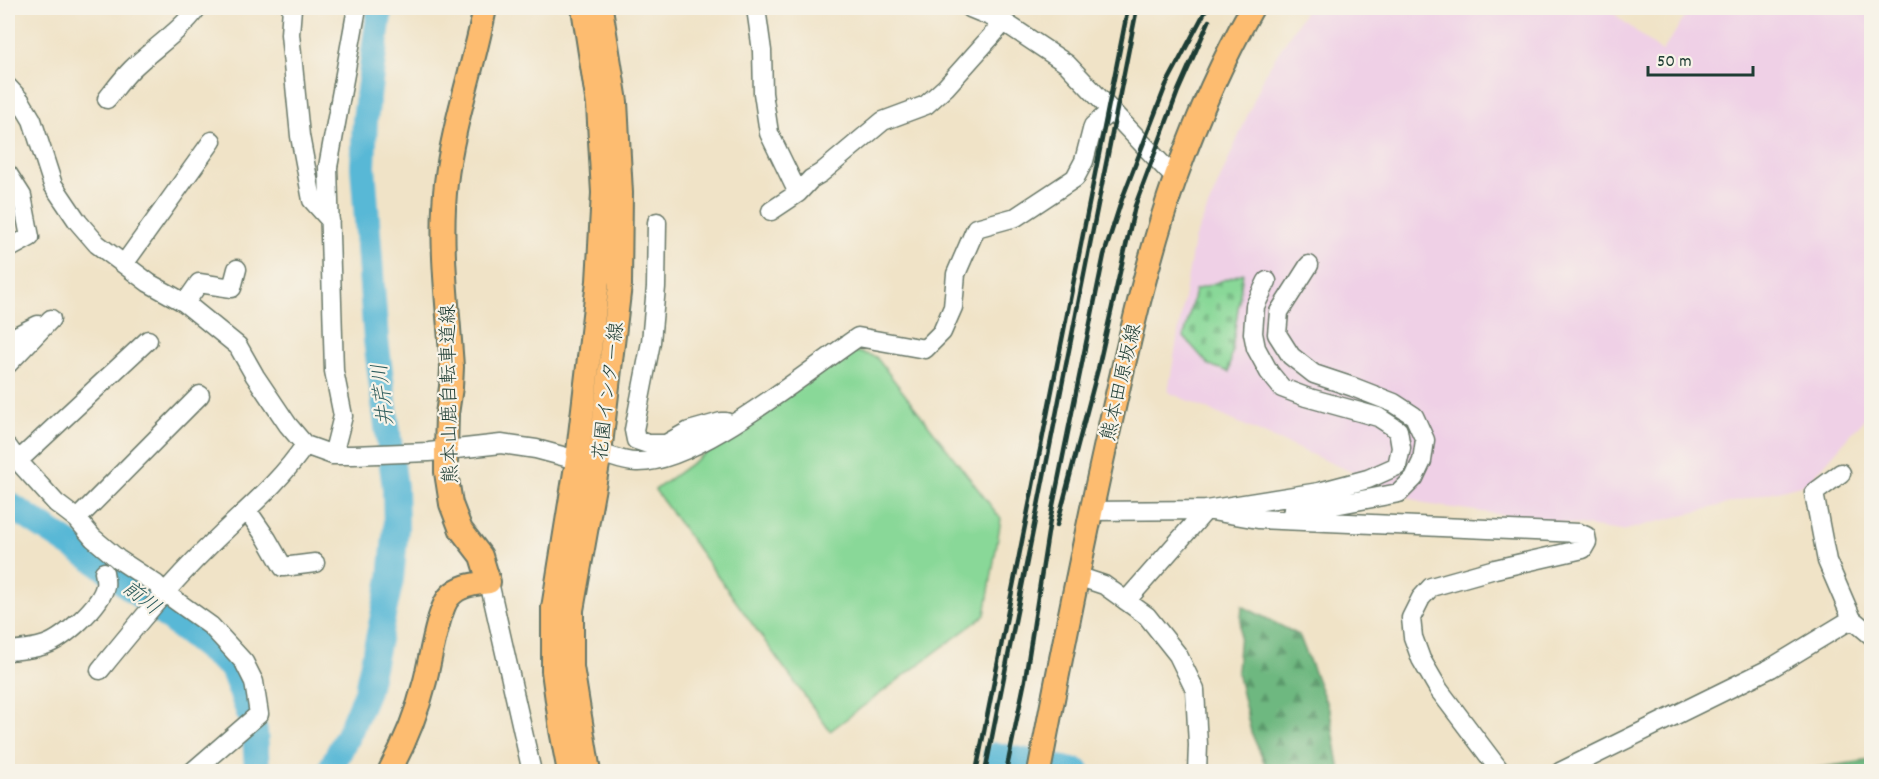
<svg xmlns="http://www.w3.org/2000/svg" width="1879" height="779" viewBox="0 0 1879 779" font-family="Dekko,'Klee One',sans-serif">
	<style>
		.built { fill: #efd0e6 }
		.grass { fill: #89d898; stroke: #548a66; stroke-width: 1.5 }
		.forest { fill: url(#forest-firs); stroke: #467a5a; stroke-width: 1.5 }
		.cemetery { fill: url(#cemetery-stones); stroke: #548a66; stroke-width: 1.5 }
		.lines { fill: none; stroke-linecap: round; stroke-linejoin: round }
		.river { stroke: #58b8d6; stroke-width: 26 }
		.minor-casing { stroke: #687767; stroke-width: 21 }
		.major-casing { stroke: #687767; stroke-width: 26 }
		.minor { stroke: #fff; stroke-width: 18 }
		.major { stroke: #fdbc6f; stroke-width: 22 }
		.rail { stroke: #1f3d34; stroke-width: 4.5 }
		.labels { text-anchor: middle; stroke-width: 4.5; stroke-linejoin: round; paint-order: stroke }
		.street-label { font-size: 20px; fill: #1f3d34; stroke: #f7f3e8 }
		.water-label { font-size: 21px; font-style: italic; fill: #2d5c5c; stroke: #f7f3e8 }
	</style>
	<defs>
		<pattern id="forest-firs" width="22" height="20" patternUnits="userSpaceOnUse" patternTransform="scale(1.5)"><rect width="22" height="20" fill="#6eb880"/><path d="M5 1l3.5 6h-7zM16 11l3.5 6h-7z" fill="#5a976a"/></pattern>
		<pattern id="cemetery-stones" width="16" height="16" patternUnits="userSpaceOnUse" patternTransform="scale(1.5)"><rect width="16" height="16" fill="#89d898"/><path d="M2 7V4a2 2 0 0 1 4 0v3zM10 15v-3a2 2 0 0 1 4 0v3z" fill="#76ba84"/></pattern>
	</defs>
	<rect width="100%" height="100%" fill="#f7f3e8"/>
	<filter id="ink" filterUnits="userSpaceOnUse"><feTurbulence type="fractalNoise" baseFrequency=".0167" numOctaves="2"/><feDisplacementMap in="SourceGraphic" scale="12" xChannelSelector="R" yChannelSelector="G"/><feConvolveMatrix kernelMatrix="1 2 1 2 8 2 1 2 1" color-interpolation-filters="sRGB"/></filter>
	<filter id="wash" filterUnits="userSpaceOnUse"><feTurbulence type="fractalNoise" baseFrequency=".008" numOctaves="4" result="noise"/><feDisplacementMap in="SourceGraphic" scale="24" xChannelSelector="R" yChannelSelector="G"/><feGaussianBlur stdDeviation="1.35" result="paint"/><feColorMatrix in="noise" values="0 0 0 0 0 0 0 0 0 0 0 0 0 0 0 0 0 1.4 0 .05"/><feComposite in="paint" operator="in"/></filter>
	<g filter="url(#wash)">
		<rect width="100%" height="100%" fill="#f0e3c7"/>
		<!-- built -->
		<path class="built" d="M1307,8H1607L1662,52L1691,8H1871V411L1808,483L1622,531L1425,504L1168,392L1194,240L1266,72Z"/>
		<!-- grass -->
		<path class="grass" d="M847,349L876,357L1001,519L985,615L830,731L655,490Z"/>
		<!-- forest -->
		<path class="forest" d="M1242,606L1299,635L1330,712L1340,771H1268L1251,732L1237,672Z
			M1871,760V771H1807L1817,768Z"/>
		<!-- cemetery -->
		<path class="cemetery" d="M1243,273L1229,372L1209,365L1184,337L1195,290Z"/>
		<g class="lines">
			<!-- river -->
			<path class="river" d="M8,504L100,564L232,668L249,713
				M255,731L257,772
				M996,755L1078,772
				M329,772L350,731L367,690L391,579L396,527L395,488L376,340L363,167L365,119L380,8"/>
		</g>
	</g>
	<g filter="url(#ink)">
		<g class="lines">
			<!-- minor casing -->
			<g class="minor-casing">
				<path id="minor" d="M292,8L290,34L300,136L312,200L330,220
					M756,8L762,51L763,93L769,133L798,193
					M970,8L1004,22L1067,64L1175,178
					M8,87L20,100L32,120L53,185L78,222L97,244L149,283L185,303L238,346L255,376L288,425L305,445L333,455H353L429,452L501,444L536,449L577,460L590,461
					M107,99C115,89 123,78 132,69C153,48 180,32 197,8
					M8,174L22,196L30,237L8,249
					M771,211L798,193L811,179L821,173L883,121L926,105L946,87L1004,22
					M657,222L656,287L651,342L634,430L636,440L648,444H666L689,431L721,422H726
					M124,264L212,141
					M185,303L199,283L232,288L237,269
					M8,340L38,325
					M8,364L51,319
					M8,447L18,461L56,503L77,519L93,538L118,559L156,584L165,593L211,626L244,662L254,682L259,714L192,772
					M600,453C611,456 624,462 636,462C695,465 807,371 858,337L925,349L942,332L953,307L956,274L976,228L1016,217L1075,178L1084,161L1093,126L1112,110
					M333,455L343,416L334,371L328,167L357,8
					M18,461L148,340
					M1841,473L1814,493L1827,561L1852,619L1872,636
					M247,510L267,539L283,567L315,563
					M1091,511L1206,510L1258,519L1579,533L1586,536L1587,542L1583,549L1495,569L1431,587L1421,598L1411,618L1413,637L1421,659L1439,690L1501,772
					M1292,513L1399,493L1414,478L1422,461L1425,440L1414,416L1394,403L1353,387L1314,374L1291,356L1277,334L1279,312L1309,265
					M77,519L200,395
					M1077,576L1104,585L1147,616L1178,655L1195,690L1198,745L1197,772
					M489,582L532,772
					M1126,601L1206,510L1319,492L1368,479L1397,466L1401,448L1398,430L1378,417L1306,397L1282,388L1269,372L1256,348L1253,333L1255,306L1267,281
					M8,651C20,650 33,649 45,645C63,639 101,606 105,586C106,582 105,577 104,572
					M100,670C135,627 170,584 210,545C243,512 279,484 305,445
					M1560,772L1771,668L1852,619"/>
			</g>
			<!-- major casing -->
			<g class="major-casing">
				<path id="major" d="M389,772C405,743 417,713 425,681C430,662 438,608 450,596C460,585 475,584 489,582L481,556L461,530L451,504L446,472V450L447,414L451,387L452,367C448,306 439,243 446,183C453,123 474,66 485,8
					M569,772L561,730L553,671V608L577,460L598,281L603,193L598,105L583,8
					M589,772L572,667V610L600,453L620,285L621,193L616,102L601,8
					M1039,772C1062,651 1086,532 1113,412C1131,333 1149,253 1176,176C1197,118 1222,61 1252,8"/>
			</g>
			<!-- minor -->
			<use href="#minor" class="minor"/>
			<!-- major -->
			<use href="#major" class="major"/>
			<!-- rail -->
			<path class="rail" d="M1057,525L1098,369L1135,206L1178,91L1209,21
				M976,772L1128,8
				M985,772L1137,8
				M1006,772L1025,680L1050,520L1104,255L1122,199L1166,85L1207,8"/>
		</g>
	</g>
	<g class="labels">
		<!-- street labels -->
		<g class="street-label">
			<text transform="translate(1120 382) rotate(-77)" y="7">熊本田原坂線</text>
			<text transform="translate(607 391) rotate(-83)" y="7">花園インター線</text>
			<text transform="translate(448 394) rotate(-91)" y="7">熊本山鹿自転車道線</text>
		</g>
		<!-- water labels -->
		<g class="water-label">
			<text transform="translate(382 395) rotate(-96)" y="7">井芹川</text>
			<text transform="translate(142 597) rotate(38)" y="7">前川</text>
		</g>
	</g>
	<!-- margin -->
	<rect width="1879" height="779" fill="none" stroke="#f7f3e8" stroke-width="30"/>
	<!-- scale -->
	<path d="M1648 66v9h105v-9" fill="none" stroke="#1f3d34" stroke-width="3"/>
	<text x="1657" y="66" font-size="18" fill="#1f3d34" stroke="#f7f3e8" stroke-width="4.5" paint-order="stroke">50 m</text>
</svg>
